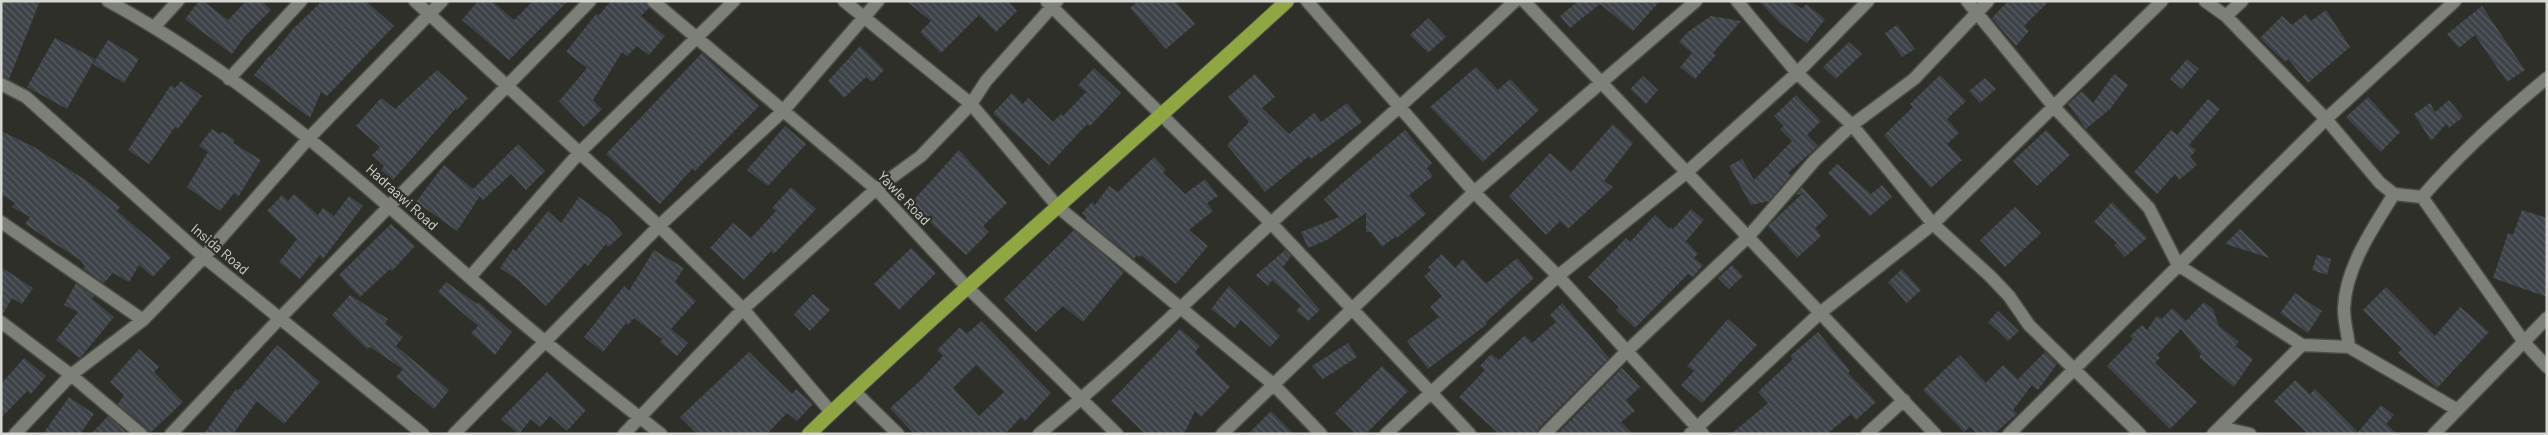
<svg xmlns="http://www.w3.org/2000/svg" width="2548" height="435" viewBox="0 0 2548 435" font-family="Barlow,sans-serif">
	<style>
		.building { fill: url(#building-back-hatch); fill-rule: evenodd }
		.lines { fill: none; stroke-linecap: round; stroke-linejoin: round }
		.minor-casing { stroke: #4b4d47; stroke-width: 15 }
		.trunk-casing { stroke: #4b4d47; stroke-width: 16 }
		.minor { stroke: #7d8078; stroke-width: 12 }
		.trunk { stroke: #90a642; stroke-width: 14 }
		.labels { text-anchor: middle; stroke-width: 4.5; stroke-linejoin: round; paint-order: stroke }
		.street-label { font-size: 14px; fill: #d6d7d3; stroke: #2d2f28 }
	</style>
	<defs>
		<pattern id="building-back-hatch" width="6" height="6" patternUnits="userSpaceOnUse" patternTransform="scale(1.25)"><rect width="6" height="6" fill="#3d4348"/><path d="M-1 5l2 2M0 0l6 6M5-1l2 2" fill="none" stroke="#585d62"/></pattern>
	</defs>
	<rect width="100%" height="100%" fill="#2d2f28"/>
	<!-- building -->
	<path class="building" d="M1,1H40L9,79L1,76Z
		M199,1H203L228,20L246,1H262L271,10L245,36L232,54L185,19Z
		M322,1H366L394,26L327,96L321,92L310,118L254,75L270,55L271,56L293,29Z
		M478,1H492L514,20L533,1H568L509,60L462,20Z
		M611,1H645L649,8L641,16L665,36L649,55L637,46L627,56L622,52L593,100L602,109L584,127L559,101L587,68L566,52L596,14L598,16Z
		M906,1H1008L1017,11L996,32L979,15L941,53L920,32L931,21Z
		M1138,1H1175L1195,24L1166,49L1130,8Z
		M1578,1H1660L1633,31L1600,4L1570,28L1560,16Z
		M1759,1H1791L1802,9L1806,4L1825,19L1807,43L1780,23Z
		M2008,1H2049L2024,26L2029,31L2016,46L1992,18Z
		M2482,6L2525,70L2507,82L2475,35L2459,48L2447,34Z
		M2326,10L2350,47L2308,83L2288,59L2285,62L2260,38L2282,16L2292,25L2306,14L2311,21Z
		M1711,16L1741,21L1713,53L1716,55L1695,79L1680,67L1692,53L1679,42L1689,31Z
		M1428,18L1446,37L1428,53L1410,35Z
		M1897,25L1915,49L1902,57L1885,33Z
		M55,38L95,59L67,109L27,87Z
		M108,40L139,59L124,83L93,64Z
		M1849,42L1862,54L1836,79L1823,67Z
		M860,46L884,70L872,82L866,77L844,98L828,81Z
		M702,53L759,106L695,171L693,168L660,204L606,154Z
		M2187,59L2199,69L2182,89L2170,79Z
		M1476,67L1498,90L1510,79L1539,110L1483,162L1430,107Z
		M1094,68L1121,93L1090,126L1087,124L1049,165L993,113L1012,93L1023,104L1028,98L1053,122L1061,114L1063,116L1086,92L1078,85Z
		M437,70L468,98L457,110L456,108L393,180L381,170L384,166L372,155L380,147L356,126L381,98L395,109Z
		M1255,74L1275,97L1262,108L1289,134L1314,113L1321,122L1347,103L1362,122L1311,159L1309,156L1265,192L1227,145L1249,122L1228,97Z
		M2114,74L2128,85L2110,109L2086,129L2068,104L2082,91L2093,103Z
		M1940,75L1966,101L1947,119L1959,133L1947,144L1962,160L1931,188L1884,135L1913,107L1910,104Z
		M1643,76L1658,90L1646,104L1630,89Z
		M1985,78L1996,89L1980,103L1969,91Z
		M181,81L202,96L178,129L175,127L149,164L128,150L171,85L175,88Z
		M1796,95L1821,121L1807,135L1818,146L1788,173L1791,175L1769,201L1751,205L1729,166L1742,159L1754,180L1792,141L1780,129L1784,126L1774,116Z
		M2368,97L2400,132L2381,152L2346,117Z
		M2208,99L2220,109L2189,145L2196,150L2190,157L2197,165L2179,180L2175,174L2157,194L2134,172L2171,130L2177,135Z
		M2449,100L2463,117L2449,128L2446,124L2431,141L2414,114L2430,103L2435,112Z
		M1613,124L1633,143L1604,181L1613,187L1568,229L1560,221L1546,235L1509,196L1550,153L1571,172Z
		M785,126L806,144L768,186L747,170Z
		M212,129L219,134L222,132L235,140L233,143L261,160L238,197L234,193L220,211L187,187L208,152L199,146Z
		M1405,130L1432,163L1427,168L1433,176L1409,195L1426,214L1397,238L1396,236L1382,247L1371,232H1366V213L1327,240L1308,248L1301,232L1339,217L1324,199Z
		M2046,130L2070,155L2037,186L2013,161Z
		M1,131L34,147L87,181L120,207L117,211L171,257L153,277L139,265L129,282L113,273L104,283L83,269L85,266L80,260L25,224L30,217L12,207L15,203L1,194Z
		M518,144L545,171L526,190L511,174L483,200L480,196L457,231L416,202L444,165L473,189Z
		M959,150L1007,203L983,226L989,232L966,255L910,204Z
		M1154,157L1166,170L1163,173L1185,194L1205,179L1218,196L1207,203L1213,211L1189,230L1208,246L1176,284L1141,255L1139,257L1137,255L1134,259L1085,219L1087,218L1082,213L1092,202L1095,205L1109,186L1118,192Z
		M1837,164L1871,194L1882,185L1892,197L1870,216L1828,173Z
		M791,187L816,209L774,254L771,251L744,280L710,248L733,223L751,238L776,211L772,208Z
		M1802,187L1828,216L1815,228L1821,236L1797,258L1768,226L1803,193L1796,195Z
		M294,194L318,215L323,208L334,216L349,196L363,206L323,259L320,255L300,279L279,262L297,239L267,211L282,195L288,201Z
		M579,197L609,218L623,234L608,247L606,244L588,266L585,263L546,306L518,280L500,268L513,249L516,251L548,211L561,223Z
		M2112,202L2147,238L2125,257L2114,245L2117,243L2094,222Z
		M2015,207L2041,233L2005,267L1980,240Z
		M1691,209L1704,220L1686,241L1698,254L1694,258L1703,265L1693,277L1688,274L1635,328L1616,310L1619,307L1588,277L1626,238L1630,242L1655,215L1669,229L1671,227L1673,229Z
		M2522,210L2547,218V297L2493,278L2508,233L2513,235Z
		M391,224L415,246L392,271L390,269L360,297L339,275Z
		M2240,229L2270,258L2225,244Z
		M1074,230L1124,272L1083,322L1063,306L1036,332L1004,299Z
		M911,248L936,273L899,310L874,284Z
		M654,250L684,268L675,282L696,301L662,339L634,318L628,325L626,323L603,352L584,337L624,286L629,291Z
		M1285,250L1291,256L1283,267L1320,310L1308,321L1296,311L1301,306L1272,280L1268,286L1256,275Z
		M1442,254L1455,268L1463,259L1484,282L1487,283L1517,258L1534,278L1485,323L1487,324L1428,369L1407,341L1439,317L1430,307L1442,296L1424,276L1431,270L1428,267Z
		M2317,255L2331,259L2327,275L2312,270Z
		M1732,265L1743,276L1729,289L1718,278Z
		M1,267L33,288L22,304L12,298L3,314Z
		M1902,269L1921,290L1907,303L1888,282Z
		M446,282L477,304L478,302L512,332L495,355L471,333L478,326L438,292Z
		M76,283L94,296L92,299L114,317L80,358L56,340L78,312L64,305Z
		M1229,286L1280,336L1270,347L1241,320L1235,328L1211,309Z
		M2386,287L2435,336L2460,307L2489,332L2437,388L2398,353L2402,349L2363,310Z
		M2295,293L2322,311L2308,333L2280,313Z
		M813,294L830,310L810,331L794,314Z
		M350,295L388,319L385,324L403,337L396,346L449,390L434,409L396,377L403,369L370,347L367,349L332,315Z
		M2204,302L2213,309L2219,326L2239,342L2235,346L2253,359L2234,387L2199,357L2201,354L2181,329L2157,355L2160,358L2155,363L2197,402L2170,429L2107,366L2133,339L2130,336L2142,325L2147,330L2157,316L2162,319L2172,308L2186,321Z
		M1562,303L1609,358L1539,428L1537,434H1499L1459,397L1485,370L1480,366L1491,354L1499,360L1525,335L1532,343L1556,322L1550,315Z
		M1998,311L2019,331L2008,341L1988,322Z
		M1728,319L1757,345L1702,403L1681,385L1694,371L1687,366Z
		M981,321L1051,393L1025,421L1021,417L1005,434H914L890,408L921,380L943,356L937,350L960,327L967,334ZM976,365L1004,392L979,416L953,388Z
		M671,329L688,343L677,356L660,342Z
		M1180,329L1200,346L1195,352L1230,387L1201,417L1195,411L1184,434H1145L1111,401Z
		M1818,332L1850,371L1848,373L1876,402L1856,420L1851,414L1827,434H1731L1768,403L1758,392L1793,359L1790,356Z
		M1348,343L1357,357L1323,379L1312,366Z
		M277,345L320,382L284,424L257,401L233,434H204L236,389L239,390Z
		M139,349L159,367L154,372L183,402L149,434L146,428L118,404L124,395L110,382Z
		M749,352L792,394L796,389L813,404L797,421L787,413L767,434H697L680,417Z
		M2045,352L2057,364L2038,390L2032,385L2013,410L2017,414L1994,434H1977L1970,427L1964,432L1923,390L1960,355L1986,383L2003,365L2018,379Z
		M24,358L46,376L31,394L27,391L1,418V384Z
		M1382,366L1408,391L1366,434H1356L1335,413Z
		M1622,368L1640,387L1626,400L1635,411L1621,422L1633,434H1557Z
		M547,372L586,410L567,431L550,416L540,427L531,419L519,434L501,419Z
		M2295,380L2310,394L2315,389L2358,432L2381,405L2394,415L2386,424L2397,434H2308L2274,401Z
		M69,397L94,414L80,434H43Z
		M1271,411L1294,434H1248Z
		M108,416L128,434H91Z"/>
	<g class="lines">
		<!-- minor casing -->
		<g class="minor-casing">
			<path id="minor" d="M108,1C241,73 355,176 468,276C530,331 595,383 661,434
				M415,1L659,226L743,309L831,412
				M653,1L876,189L966,286L1117,434
				M844,1L971,104L1058,207L1273,384L1321,434
				M1307,1L1474,192L1558,276L1703,434
				M1524,1L1935,434
				M1737,1L1797,73L1852,125L1933,224L1990,276L2009,296L2029,325L2140,434
				M1967,1L2054,107L2149,208L2178,265L2302,345L2349,347L2456,409
				M2205,1L2226,16L2326,119L2380,183L2394,194L2422,197L2524,342L2547,367
				M1047,2L1271,223L1470,434
				M2226,16L2242,1
				M155,26L178,1
				M229,79L301,1
				M1,84L26,97L204,257L423,434
				M2422,197C2460,153 2502,115 2547,78
				M1,222L143,320
				M470,277L579,153L734,1
				M1,322L71,375L141,434
				M2349,347C2348,335 2344,322 2344,309C2345,268 2373,228 2394,194
				M855,392L898,434
				M2220,427L2250,434
				M15,434L71,375L143,320L204,257L308,139L442,1
				M171,434L280,318L590,1
				M454,434L659,226L783,111L878,1
				M624,434L743,309L876,189L921,156L971,104L986,81L1057,1
				M1039,434C1119,369 1193,295 1269,225C1350,150 1434,77 1515,1
				M1222,434L1474,192L1696,1
				M1386,434L1558,276L1687,172L1797,73L1868,1
				M1545,434L1626,352L1748,237L1815,160L1852,125L1914,79L1988,1
				M1690,434L1820,313L1933,224L2162,1
				M1867,434L1904,400
				M2009,434L2326,119L2455,1
				M2213,434L2302,345
				M2434,434L2547,318"/>
		</g>
		<!-- trunk casing -->
		<g class="trunk-casing">
			<path id="trunk" d="M809,434C964,285 1129,147 1287,1"/>
		</g>
		<!-- minor -->
		<use href="#minor" class="minor"/>
		<!-- trunk -->
		<use href="#trunk" class="trunk"/>
	</g>
	<g class="labels">
		<!-- street labels -->
		<g class="street-label">
			<text transform="translate(402 197) rotate(42)" y="5">Hadraawi Road</text>
			<text transform="translate(904 198) rotate(46)" y="5">Yawle Road</text>
			<text transform="translate(220 249) rotate(40)" y="5">Insida Road</text>
		</g>
	</g>
	<!-- border -->
	<rect width="2548" height="435" fill="none" stroke="#d6d7d3" stroke-width="5"/>
</svg>
